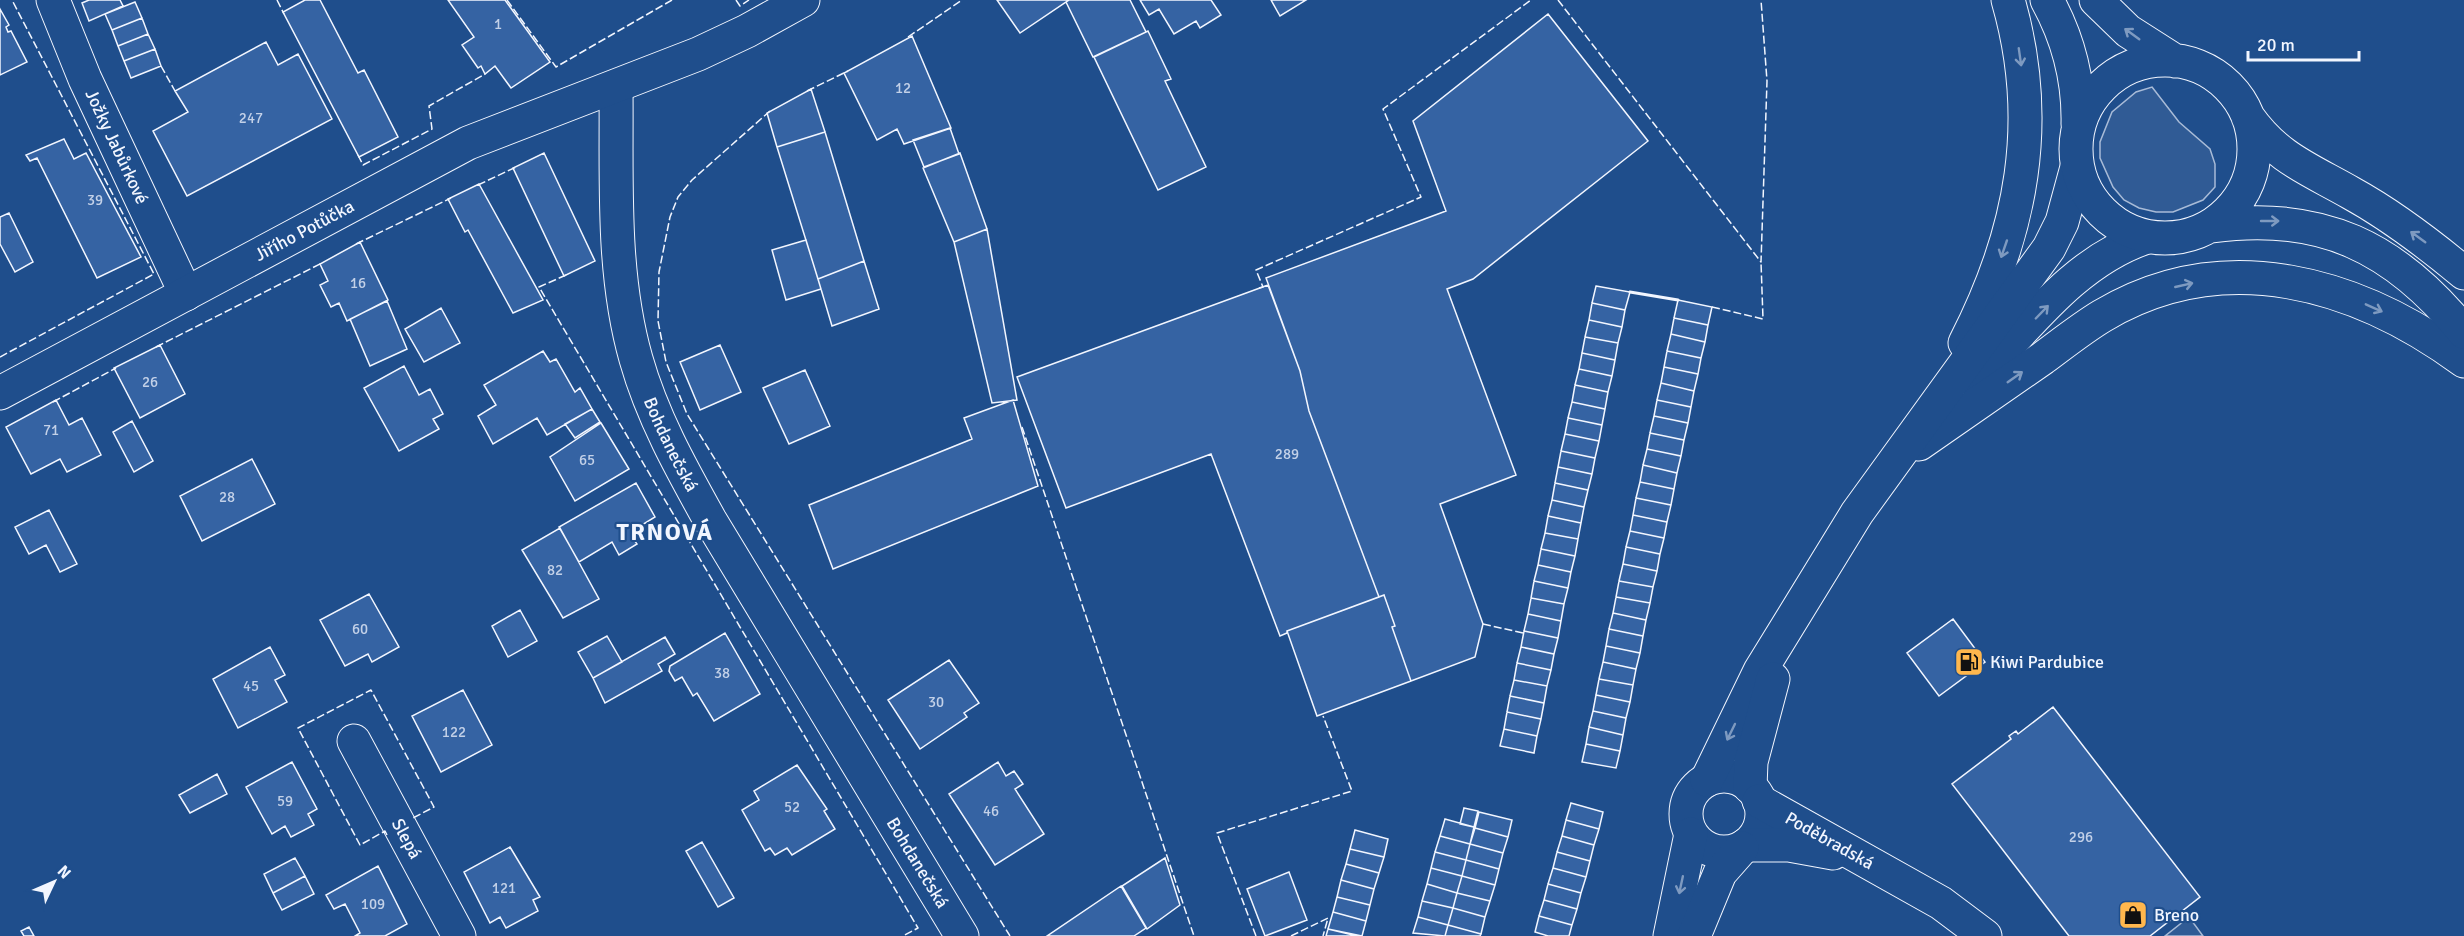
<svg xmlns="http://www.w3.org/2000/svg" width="2464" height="936" viewBox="0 0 2464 936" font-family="Signika,sans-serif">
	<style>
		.built { fill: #305b95; stroke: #a8bbd7; stroke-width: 1.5 }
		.building { fill: #3563a3; stroke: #f2f6ff; stroke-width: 1.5 }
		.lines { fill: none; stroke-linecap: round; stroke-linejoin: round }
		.minor-casing { stroke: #f2f6ff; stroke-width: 35 }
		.major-casing { stroke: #f2f6ff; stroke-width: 35 }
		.minor { stroke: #1f4e8c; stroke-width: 33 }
		.major { stroke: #1f4e8c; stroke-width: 33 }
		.fence { stroke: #f2f6ff; stroke-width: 1.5; stroke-dasharray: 8 3; stroke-linecap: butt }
		.wall { stroke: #f2f6ff; stroke-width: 3 }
		.oneway { stroke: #7e9ac0 }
		.labels { text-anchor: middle; stroke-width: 4.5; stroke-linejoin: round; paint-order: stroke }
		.number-label { font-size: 15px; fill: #c3d1e8 }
		.street-label { font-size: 18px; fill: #f2f6ff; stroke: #1f4e8c }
		.poi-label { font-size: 18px; fill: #f2f6ff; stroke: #1f4e8c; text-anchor: start }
		.district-label { font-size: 24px; font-weight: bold; letter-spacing: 1.5px; fill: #f2f6ff; stroke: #1f4e8c }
	</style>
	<rect width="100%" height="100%" fill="#1f4e8c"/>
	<!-- built -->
	<path class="built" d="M2152,87L2179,122L2210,149L2215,164V187L2203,200L2173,212H2156L2139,208L2124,200L2113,187L2100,158V142L2112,112L2136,92Z
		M2189,917L2203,936H2165Z"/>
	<!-- building -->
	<path class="building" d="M89,0H120L123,6L89,21L82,3Z
		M305,0H320L358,73L364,70L398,137L359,157L283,12Z
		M448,0H505L550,62L511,88L495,66L485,74L481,66L478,68L462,45L474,37Z
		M997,0H1069L1020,33Z
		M1069,0H1130L1146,32L1093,57L1066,2Z
		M1140,0H1211L1221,15L1200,28L1196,21L1174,34L1159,9L1149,15Z
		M1271,0H1306L1280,16Z
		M135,2L142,18L112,30L105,14Z
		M0,9L9,25L6,27L8,32L11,31L27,62L0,75Z
		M1548,14L1648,141L1473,279L1447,289L1516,475L1440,504L1483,624L1475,657L1411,681L1392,627L1395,626L1384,595L1379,597L1309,411L1300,371L1266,278L1446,211L1413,121Z
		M142,18L148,34L118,46L112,30Z
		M1148,31L1171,79L1165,81L1206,167L1158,190L1094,57Z
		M148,34L155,49L124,61L118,46Z
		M912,36L951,128L904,144L897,129L877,140L844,73Z
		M266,42L278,65L298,54L332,119L187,196L153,131L188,112L175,91Z
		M155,49L161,66L131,78L124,61Z
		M811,89L825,132L777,147L767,113Z
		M950,128L959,154L924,167L913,140Z
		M825,132L864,261L818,279L777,147Z
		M64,139L74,159L86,153L141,257L97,278L37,158L30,161L26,155Z
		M544,153L595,261L564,276L513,168Z
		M960,153L987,229L954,242L923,168Z
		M479,184L543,300L513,313L468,230L465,232L448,199Z
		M9,213L33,262L15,272L0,244V217Z
		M987,229L1017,400L992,403L954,242Z
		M806,240L821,289L786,300L772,250Z
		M360,242L388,300L347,321L339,303L331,307L320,285L328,281L320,264Z
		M864,261L879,309L832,326L818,279Z
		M1268,285L1300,371L1309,411L1379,597L1287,631V633L1280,636L1211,454L1066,508L1017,377Z
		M1596,286L1630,292L1625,310L1592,303Z
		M1678,300L1712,307L1708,325L1674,318Z
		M387,301L407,349L370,366L350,319Z
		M1592,303L1625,310L1622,327L1589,320Z
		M441,308L460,343L424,362L405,329Z
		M1674,318L1708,325L1705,342L1671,334Z
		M1589,320L1622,327L1618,343L1585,337Z
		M1671,334L1705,342L1701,358L1667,351Z
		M1585,337L1618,343L1615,360L1582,353Z
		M160,345L185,394L140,418L114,368Z
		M720,345L741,392L700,410L680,362Z
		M543,351L550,362L556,359L575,392L580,388L592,409L547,435L537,418L493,444L478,416L496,405L484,385Z
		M1667,351L1701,358L1698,374L1664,367Z
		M1582,353L1615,360L1612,376L1579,369Z
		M404,366L419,395L430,389L443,414L433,419L439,429L399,451L364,388Z
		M1664,367L1698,374L1694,391L1661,383Z
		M1579,369L1612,376L1608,392L1575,385Z
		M805,370L830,426L789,444L763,388Z
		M1661,383L1694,391L1691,407L1657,400Z
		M1575,385L1608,392L1605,409L1572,402Z
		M56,400L69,425L82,418L101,455L67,472L60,459L31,474L6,427Z
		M1013,400L1038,486L833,569L809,505L972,439L964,418Z
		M1657,400L1691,407L1688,423L1654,416Z
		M1572,402L1605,409L1602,425L1568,418Z
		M592,409L600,422L575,438L565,424Z
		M1654,416L1688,423L1684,440L1650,433Z
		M1568,418L1602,425L1599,441L1565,434Z
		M132,421L153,461L134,472L113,432Z
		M601,423L629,469L575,501L550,457Z
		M1650,433L1684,440L1681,456L1647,449Z
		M1565,434L1599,441L1595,458L1561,451Z
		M1647,449L1681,456L1677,473L1643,465Z
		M1561,451L1595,458L1592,474L1558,467Z
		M252,459L275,504L202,541L180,496Z
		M1643,465L1677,473L1674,489L1640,482Z
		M1558,467L1592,474L1588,490L1555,483Z
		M1640,482L1674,489L1671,505L1636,498Z
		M636,483L655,517L637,528L641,536L634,540L637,544L619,555L612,542L579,562L559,527Z
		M1555,483L1588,490L1584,507L1552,500Z
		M1636,498L1671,505L1667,522L1633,515Z
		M1552,500L1584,507L1581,523L1548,516Z
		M49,510L77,564L60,572L46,545L29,554L15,527Z
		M1633,515L1667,522L1664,538L1630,531Z
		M1548,516L1581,523L1578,539L1545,533Z
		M560,528L599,599L563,618L522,550Z
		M1630,531L1664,538L1660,554L1626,547Z
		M1545,533L1578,539L1575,556L1541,549Z
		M1626,547L1660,554L1657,571L1623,564Z
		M1541,549L1575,556L1571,572L1538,565Z
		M1623,564L1657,571L1653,587L1619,581Z
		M1538,565L1571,572L1568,588L1534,581Z
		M1534,581L1568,588L1564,604L1531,598Z
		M1619,581L1653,587L1650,603L1616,597Z
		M369,594L399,647L372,662L368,654L345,666L320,620Z
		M1384,595L1395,626L1392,627L1411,681L1317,716L1287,631Z
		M1616,597L1650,603L1646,620L1613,613Z
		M1531,598L1564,604L1561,621L1528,614Z
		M520,610L537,641L508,657L492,626Z
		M1613,613L1646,620L1643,636L1609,629Z
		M1528,614L1561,621L1558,638L1524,631Z
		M1953,619L1985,662L1939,696L1907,653Z
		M1609,629L1643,636L1640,653L1606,646Z
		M1524,631L1558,638L1554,654L1521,647Z
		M725,633L760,694L714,721L697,693L693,696L682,677L675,681L669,671L670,666Z
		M607,636L622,662L593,678L578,652Z
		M665,637L675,654L658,664L662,671L605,703L593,678Z
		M1606,646L1640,653L1636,669L1603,662Z
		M270,647L285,675L275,680L287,702L238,728L213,679Z
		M1521,647L1554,654L1551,670L1517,663Z
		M949,660L979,703L964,713L967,717L920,749L888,700Z
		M1603,662L1636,669L1633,685L1599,679Z
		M1517,663L1551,670L1547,686L1514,680Z
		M1599,679L1633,685L1630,702L1596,695Z
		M1514,680L1547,686L1544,703L1510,696Z
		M463,690L492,745L441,772L412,716Z
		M1596,695L1630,702L1626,718L1593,711Z
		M1510,696L1544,703L1541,719L1507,712Z
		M2053,707L2200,897L2150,936H2069L1952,784L2011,739L2009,736L2016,731L2018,734Z
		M1593,711L1626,718L1623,735L1589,727Z
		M1507,712L1541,719L1537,736L1504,729Z
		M1589,727L1623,735L1620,751L1586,744Z
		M1504,729L1537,736L1534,753L1500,746Z
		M1586,744L1620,751L1616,768L1582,762Z
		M292,762L317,809L308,814L314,825L291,837L285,826L272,834L246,787Z
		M998,762L1006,776L1014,771L1023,784L1015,789L1044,834L995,865L949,794Z
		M797,765L827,809L824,811L835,829L792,855L787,848L775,855L770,848L765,851L742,810L759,800L754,791Z
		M217,774L227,794L190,813L179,795Z
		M1571,803L1603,812L1599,829L1566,820Z
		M1464,808L1478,811L1474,827L1460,824Z
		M1479,812L1512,820L1508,837L1475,828Z
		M1445,819L1474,827L1470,844L1440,836Z
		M1566,820L1599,829L1594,845L1562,836Z
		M1475,828L1508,837L1503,853L1470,844Z
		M1355,830L1388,839L1384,857L1350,849Z
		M1440,836L1470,844L1466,860L1435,852Z
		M1562,836L1594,845L1590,861L1557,852Z
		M702,842L734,898L718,907L686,851Z
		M1470,844L1503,853L1499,869L1466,860Z
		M510,847L540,897L533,900L538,911L506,928L500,917L490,923L464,872Z
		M1350,849L1384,857L1379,873L1346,864Z
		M1435,852L1466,860L1462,876L1431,868Z
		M1557,852L1590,861L1586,877L1553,868Z
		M295,858L305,876L273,893L264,874Z
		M1165,858L1180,905L1147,929L1122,886Z
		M1466,860L1499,869L1495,885L1462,876Z
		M1346,864L1379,873L1374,889L1341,880Z
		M378,866L407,924L385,936H355L360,933L345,904L334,909L326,895Z
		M1431,868L1462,876L1457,893L1427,884Z
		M1553,868L1586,877L1581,893L1548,884Z
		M1289,872L1307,920L1265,936L1247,889Z
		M305,876L314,894L282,910L273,893Z
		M1462,876L1495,885L1490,901L1457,893Z
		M1341,880L1374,889L1370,905L1337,897Z
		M1427,884L1457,893L1453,908L1422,901Z
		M1548,884L1581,893L1577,909L1544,900Z
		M1121,886L1146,928L1134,936H1047Z
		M1457,893L1490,901L1485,917L1453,908Z
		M1337,897L1370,905L1366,921L1333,912Z
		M1544,900L1577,909L1572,925L1539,916Z
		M1422,901L1453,908L1448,925L1418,917Z
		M1453,908L1485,917L1481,934L1448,925Z
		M1333,912L1366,921L1362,936L1328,929Z
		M1539,916L1572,925L1569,936H1548L1535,932Z
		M1418,917L1448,925L1445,936L1413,933Z
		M1448,925L1481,934L1480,936H1445Z
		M29,927L34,936H24L21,931Z
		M1328,929L1357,936H1326Z"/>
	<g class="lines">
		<!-- minor casing -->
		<g class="minor-casing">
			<g id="minor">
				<path id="s1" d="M53,0L85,79L186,294"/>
				<path id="s2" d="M616,87C617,177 611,271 636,359C652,416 681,468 710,520L962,936"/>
				<path d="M1965,343C2022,232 2043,121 2008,0"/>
				<path d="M1975,381C2027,328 2074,261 2147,237"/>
				<path id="s3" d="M0,393L468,143L698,54L747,31L803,0"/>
				<path d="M1919,444C1960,416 2001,387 2043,358C2062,344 2082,328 2102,316C2224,243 2358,283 2464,361"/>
				<path id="s4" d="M354,741L459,936"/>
				<circle cx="1724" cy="814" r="38"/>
				<path d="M1707,780L1760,671L1857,513L2049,248L2062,222L2077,167"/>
				<path d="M1750,787L1751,762L1773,679"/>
				<path id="s5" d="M1759,801L1941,903L1985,936"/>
				<path d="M1746,845H1789L1833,853"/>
				<path d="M1670,936L1691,834"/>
				<path d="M1694,936L1720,873L1742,848"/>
			</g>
		</g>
		<!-- major casing -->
		<g class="major-casing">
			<path id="major" d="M2047,0C2069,40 2079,79 2078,124
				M2096,0L2128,31L2175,61
				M2076 149a89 89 0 1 1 178 0a89 89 0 1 1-178 0Z
				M2248,117C2277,158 2309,169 2351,193C2391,215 2429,244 2464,273
				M2212,226C2321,211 2395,247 2464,332"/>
		</g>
		<!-- minor -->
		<use href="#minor" class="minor"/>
		<!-- major -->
		<use href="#major" class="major"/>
		<!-- fence -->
		<path class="fence" d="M277,0L284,14
			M507,0L556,67L672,0
			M736,0L740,6L749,0
			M1558,0L1761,262L1767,81L1761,0
			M908,37L962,0
			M161,66L175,91
			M807,91L848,71
			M770,111L692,180L678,197L670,217L659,272L658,321L666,362L687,414L1010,936
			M358,155L363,165L432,129L429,106L485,74
			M478,185L516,167
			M356,244L451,198
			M566,275L539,287L918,928L903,936
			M1259,288L1263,287L1256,270L1421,197L1383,109L1531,0
			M1712,307L1763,319L1761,262
			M156,347L322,263
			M0,357L154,274L12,0
			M53,402L116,368
			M1022,427L1194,936
			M1483,624L1523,633
			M387,835L385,831L360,845L298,728L371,690L434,807L411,819
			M1256,936L1217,833L1352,791L1323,716
			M1291,936L1328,918L1323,936"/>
		<!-- wall -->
		<path class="wall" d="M1630,292L1678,300"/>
	</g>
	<!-- one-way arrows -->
	<defs><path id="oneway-shaft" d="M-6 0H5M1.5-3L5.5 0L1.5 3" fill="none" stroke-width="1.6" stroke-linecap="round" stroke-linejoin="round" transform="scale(1.5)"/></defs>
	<g class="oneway">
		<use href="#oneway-shaft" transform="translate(2132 34) rotate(-144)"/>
		<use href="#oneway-shaft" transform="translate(2020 57) rotate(82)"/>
		<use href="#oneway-shaft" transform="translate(2270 221)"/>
		<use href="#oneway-shaft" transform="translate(2418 237) rotate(-144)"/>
		<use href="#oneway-shaft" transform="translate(2004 249) rotate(109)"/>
		<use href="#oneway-shaft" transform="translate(2184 285) rotate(-13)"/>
		<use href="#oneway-shaft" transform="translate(2374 308) rotate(24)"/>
		<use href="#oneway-shaft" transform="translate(2042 312) rotate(-46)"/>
		<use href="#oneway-shaft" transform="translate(2015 377) rotate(-35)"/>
		<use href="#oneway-shaft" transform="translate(1731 732) rotate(116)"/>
		<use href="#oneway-shaft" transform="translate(1681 885) rotate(102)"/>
	</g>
	<!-- icons -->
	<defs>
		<g id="fuel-square" transform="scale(1.5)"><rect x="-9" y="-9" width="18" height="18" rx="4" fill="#ffb74d" stroke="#1f4e8c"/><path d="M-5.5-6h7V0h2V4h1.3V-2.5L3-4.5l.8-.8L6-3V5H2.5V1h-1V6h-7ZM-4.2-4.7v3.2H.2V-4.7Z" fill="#111"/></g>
		<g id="shop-square" transform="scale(1.5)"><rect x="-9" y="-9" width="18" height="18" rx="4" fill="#ffb74d" stroke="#1f4e8c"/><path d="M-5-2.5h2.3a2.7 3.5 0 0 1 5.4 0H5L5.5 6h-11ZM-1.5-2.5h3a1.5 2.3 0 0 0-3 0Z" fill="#111"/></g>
	</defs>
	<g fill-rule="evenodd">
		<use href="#fuel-square" x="1969" y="662"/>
		<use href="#shop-square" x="2133" y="915"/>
	</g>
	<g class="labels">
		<!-- number labels -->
		<g class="number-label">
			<text x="498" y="29">1</text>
			<text x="903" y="93">12</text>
			<text x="251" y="123">247</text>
			<text x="95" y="205">39</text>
			<text x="358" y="288">16</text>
			<text x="150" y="387">26</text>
			<text x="51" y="435">71</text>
			<text x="1287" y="459">289</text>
			<text x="587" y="465">65</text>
			<text x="227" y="502">28</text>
			<text x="555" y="575">82</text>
			<text x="360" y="634">60</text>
			<text x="722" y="678">38</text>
			<text x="251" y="691">45</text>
			<text x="936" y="707">30</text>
			<text x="454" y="737">122</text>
			<text x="285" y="806">59</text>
			<text x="792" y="812">52</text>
			<text x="991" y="816">46</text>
			<text x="2081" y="842">296</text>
			<text x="504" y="893">121</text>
			<text x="373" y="909">109</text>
		</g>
		<!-- street labels -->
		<g class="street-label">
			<text dy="6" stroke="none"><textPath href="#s1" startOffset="160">Jožky Jabůrkové</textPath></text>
			<text dy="6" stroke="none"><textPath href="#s3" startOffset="345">Jiřího Potůčka</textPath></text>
			<text dy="6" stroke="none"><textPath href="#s2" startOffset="366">Bohdanečská</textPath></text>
			<text dy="6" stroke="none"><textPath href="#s4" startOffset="111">Slepá</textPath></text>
			<text dy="6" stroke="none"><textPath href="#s5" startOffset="81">Poděbradská</textPath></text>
			<text dy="6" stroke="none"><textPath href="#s2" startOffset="852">Bohdanečská</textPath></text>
		</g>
		<!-- poi labels -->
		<g class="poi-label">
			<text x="1990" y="668">Kiwi Pardubice</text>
			<text x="2154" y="921">Breno</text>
		</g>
		<!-- district labels -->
		<g class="district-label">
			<text x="665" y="540">TRNOVÁ</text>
		</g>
	</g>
	<!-- north arrow -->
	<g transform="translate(54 882) rotate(46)" stroke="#1f4e8c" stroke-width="4.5" paint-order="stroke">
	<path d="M0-4.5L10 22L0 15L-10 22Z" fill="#f2f6ff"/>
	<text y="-9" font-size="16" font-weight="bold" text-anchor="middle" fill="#f2f6ff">N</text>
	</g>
	<!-- scale -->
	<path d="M2248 51v9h111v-9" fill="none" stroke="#f2f6ff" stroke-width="3"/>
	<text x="2257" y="51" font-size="18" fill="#f2f6ff" stroke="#1f4e8c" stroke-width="4.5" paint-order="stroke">20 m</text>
</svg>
